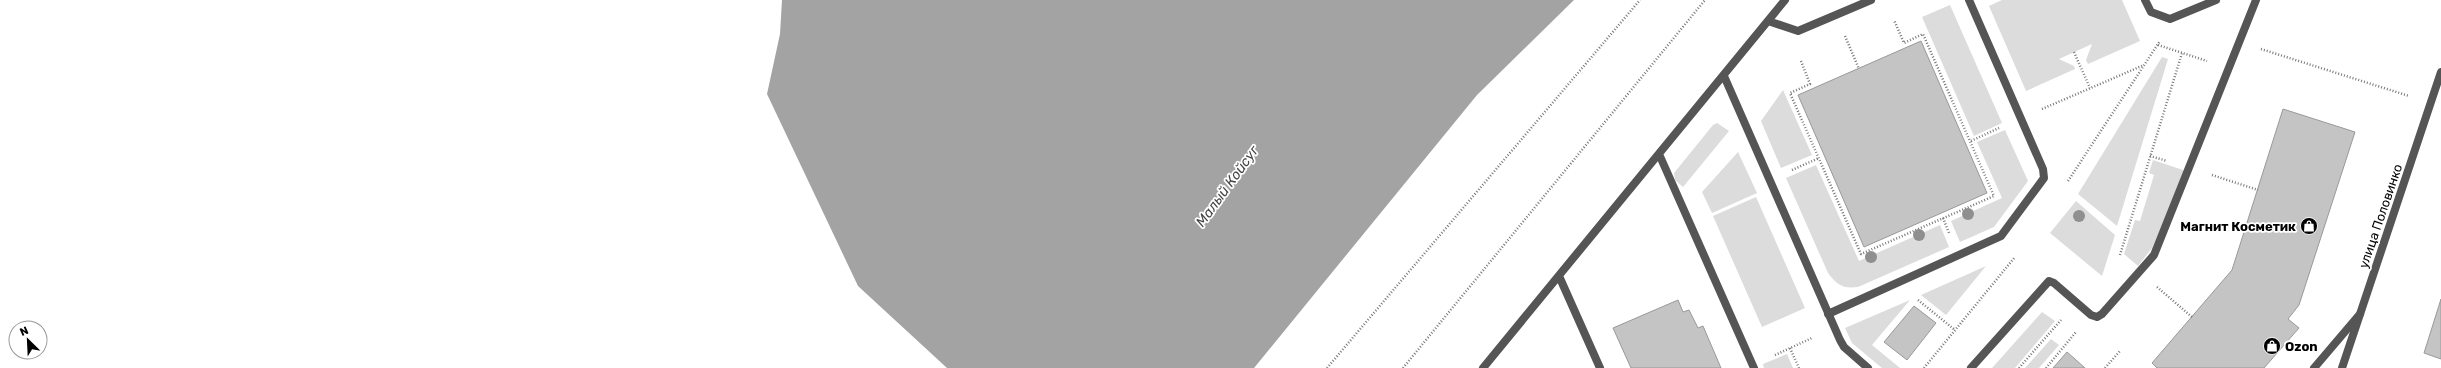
<svg xmlns="http://www.w3.org/2000/svg" width="2441" height="368" viewBox="0 0 2441 368" font-family="Rubik,sans-serif">
	<style>
		.green { fill: #dcdcdc }
		.water { fill: #a3a3a3 }
		.building { fill: #c4c4c4; stroke: #999 }
		.lines { fill: none; stroke-linecap: round; stroke-linejoin: round }
		.path { stroke: #777; stroke-width: 2.5; stroke-dasharray: 1 2; stroke-linecap: butt }
		.lane { stroke: #555; stroke-width: 8 }
		.street { stroke: #555; stroke-width: 8 }
		.tree { fill: #8f8f8f }
		.labels { text-anchor: middle; stroke-width: 3.5; stroke-linejoin: round; paint-order: stroke }
		.street-label { font-size: 13px; fill: #000; stroke: #fff }
		.poi-label { font-size: 13px; font-weight: bold; fill: #000; stroke: #fff; text-anchor: end }
		.water-label { font-size: 14px; font-style: italic; fill: #444; stroke: #fff }
	</style>
	<rect width="100%" height="100%" fill="#fff"/>
	<!-- green -->
	<path class="green" d="M2002,0H2122L2140,41L2088,64L2086,60L2092,44L2059,59L2074,66L2075,69L2026,91L1989,6Z
		M1950,5L2002,123L1974,136L1922,17Z
		M2162,57L2168,59L2117,226L2078,194Z
		M1783,90L1812,155L1781,168L1761,121Z
		M1717,123L1729,131L1683,187L1675,180L1674,173L1713,125Z
		M2005,130L2028,181L1994,227L1960,242L1951,221L2002,198L1977,142Z
		M1738,152L1757,193L1712,213L1702,192Z
		M2153,160L2186,171L2152,248L2138,266L2124,254L2135,220L2140,221L2154,175L2149,173Z
		M1816,165L1859,261L1940,225L1949,247L1858,287C1843,289 1837,285 1828,273L1786,178Z
		M1756,197L1805,308L1762,327L1713,216Z
		M2076,201L2115,235L2102,276L2050,233Z
		M1986,266L1946,315L1921,295Z
		M1910,300L1872,345L1900,368H1882L1852,343L1845,328Z
		M2042,312L2055,321L2015,368H1992Z
		M2051,339L2059,345L2039,368H2025Z
		M1787,354L1793,368H1764L1763,364Z"/>
	<!-- water -->
	<path class="water" d="M782,0H1574L1477,95L1254,368H947L858,286L767,94L780,34Z"/>
	<!-- building -->
	<path class="building" d="M1921,41L1987,193L1864,247L1798,95Z
		M2283,109L2355,132L2299,305L2288,319L2299,328L2264,368H2157L2152,363L2232,270Z
		M2441,299V359L2424,353Z
		M1678,300L1683,312L1689,310L1698,328L1703,326L1721,368H1631L1613,328Z
		M1914,306L1936,323L1907,360L1884,342Z
		M2067,352L2085,368H2053Z"/>
	<g class="lines">
		<!-- path -->
		<path class="path" d="M1845,36L1859,69
			M2158,45L2207,61
			M2261,49L2409,96
			M2074,52L2090,88
			M1801,61L1810,84L1790,93L1861,254L1994,196L1923,34L1904,43L1894,20
			M2042,109L2144,65
			M1971,141L1999,128
			M2150,156L2167,161
			M1792,170L1819,158
			M2212,175L2258,190
			M2068,181L2160,41
			M1943,218L1949,233
			M2120,255L2182,53
			M2157,287L2192,317
			M1918,300L1955,330
			M1790,348L1799,368
			M1775,355L1812,338
			M1327,368L1640,0
			M1403,368L1705,0
			M1924,368L2015,257
			M2019,368L2061,320
			M2046,368L2076,332
			M2105,368L2120,351"/>
		<!-- lane -->
		<path class="lane" d="M2145,0L2151,12L2170,19L2216,0
			M1768,21L1798,31L1871,0
			M1724,76L1840,340L1844,347L1868,368
			M1659,154L1754,368
			M1559,276L1600,368
			M1828,314L2001,236L2044,178L2043,169L1969,0
			M1483,368L1785,0
			M1971,368L2049,281L2054,283L2091,315L2097,317L2102,314L2154,255L2256,0
			M2314,368L2360,314"/>
		<!-- street -->
		<path class="street" d="M2342,368L2441,72"/>
	</g>
	<!-- trees -->
	<g class="tree">
		<circle cx="1968" cy="214" r="6"/>
		<circle cx="2079" cy="216" r="6"/>
		<circle cx="1919" cy="235" r="6"/>
		<circle cx="1871" cy="257" r="6"/>
	</g>
	<!-- icons -->
	<defs>
		<g id="shop-disc" transform="scale(0.9)"><circle r="9.5" fill="#000" stroke="#fff"/><path d="M-5-2.5h2.3a2.7 3.5 0 0 1 5.4 0H5L5.5 6h-11ZM-1.5-2.5h3a1.5 2.3 0 0 0-3 0Z" fill="#fff"/></g>
	</defs>
	<g fill-rule="evenodd">
		<use href="#shop-disc" x="2309" y="226"/>
		<use href="#shop-disc" x="2272" y="346"/>
	</g>
	<g class="labels">
		<!-- street labels -->
		<g class="street-label">
			<text transform="translate(2380 216) rotate(-71)" y="5">улица Половинко</text>
		</g>
		<!-- poi labels -->
		<g class="poi-label">
			<text x="2296" y="231">Магнит Косметик</text>
			<text x="2285" y="351" text-anchor="start">Ozon</text>
		</g>
		<!-- water labels -->
		<g class="water-label">
			<text transform="translate(1227 186) rotate(-54)" y="5">Малый Койсуг</text>
		</g>
	</g>
	<!-- north arrow -->
	<g transform="translate(28 340) rotate(336)"><circle r="19" fill="#ffffff" stroke="#999999"/>
	<path d="M0-3L7 15L0 10L-7 15Z" fill="#000000"/>
	<text y="-6" font-size="11" font-weight="bold" text-anchor="middle" fill="#000000">N</text>
	</g>
</svg>
